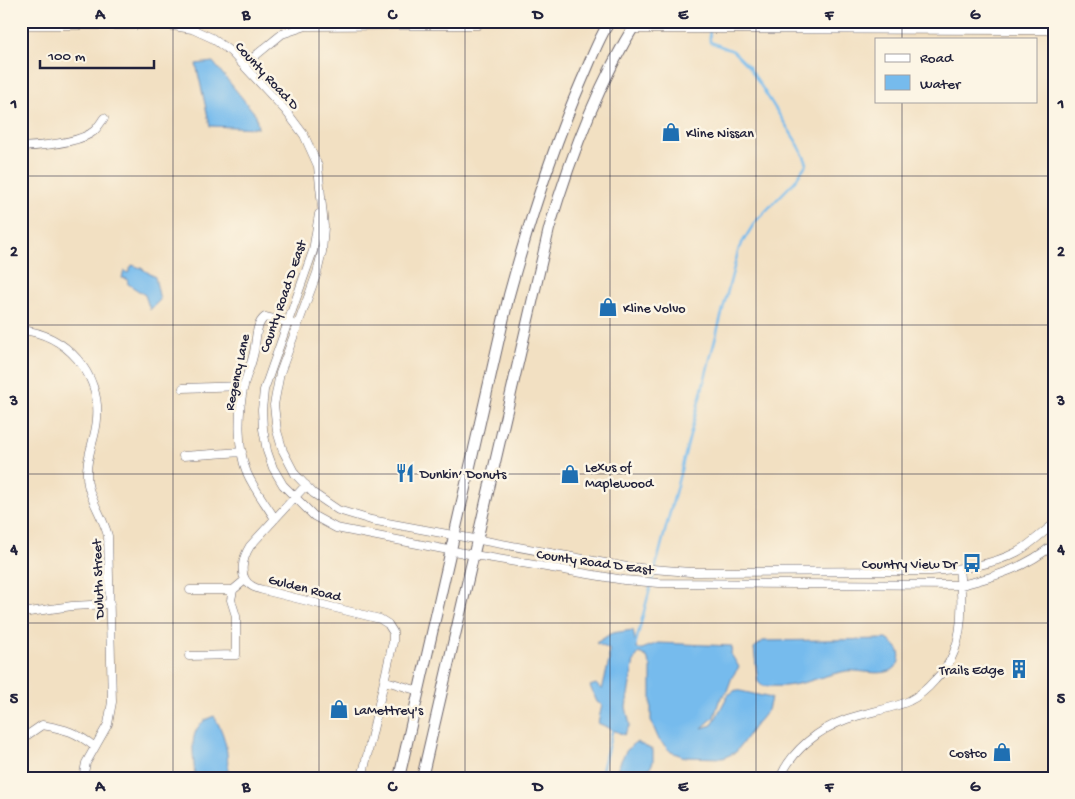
<svg xmlns="http://www.w3.org/2000/svg" width="1075" height="799" viewBox="0 0 1075 799" font-family="'Gochi Hand',sans-serif">
	<style>
		.water { fill: #76bbed; stroke: #4c6e94 }
		.lines { fill: none; stroke-linecap: round; stroke-linejoin: round }
		.stream { stroke: #76bbed; stroke-width: 2.5 }
		.minor-casing { stroke: #6b646a; stroke-width: 9 }
		.major-casing { stroke: #6b646a; stroke-width: 12 }
		.minor { stroke: #fff; stroke-width: 8 }
		.major { stroke: #fff; stroke-width: 10 }
		.grid { fill: none; stroke: #22223b; stroke-width: 1; stroke-opacity: 0.55 }
		.labels { text-anchor: middle; stroke-width: 5; stroke-linejoin: round; paint-order: stroke }
		.street-label { font-size: 14px; fill: #22223b; stroke: #fcf5e5 }
		.poi-label { font-size: 14px; fill: #22223b; stroke: #fcf5e5; text-anchor: start }
		.neatline { fill: none; stroke: #22223b; stroke-width: 2 }
		.grid-label { font-size: 16px; text-anchor: middle; font-weight: bold; fill: #22223b }
	</style>
	<rect width="100%" height="100%" fill="#fcf5e5"/>
	<filter id="ink" filterUnits="userSpaceOnUse"><feTurbulence type="fractalNoise" baseFrequency=".02" numOctaves="2"/><feDisplacementMap in="SourceGraphic" scale="10" xChannelSelector="R" yChannelSelector="G"/><feConvolveMatrix kernelMatrix="1 2 1 2 8 2 1 2 1" color-interpolation-filters="sRGB"/></filter>
	<filter id="wash" filterUnits="userSpaceOnUse"><feTurbulence type="fractalNoise" baseFrequency=".0096" numOctaves="4" result="noise"/><feDisplacementMap in="SourceGraphic" scale="20" xChannelSelector="R" yChannelSelector="G"/><feGaussianBlur stdDeviation="1.12" result="paint"/><feColorMatrix in="noise" values="0 0 0 0 0 0 0 0 0 0 0 0 0 0 0 0 0 1.4 0 .05"/><feComposite in="paint" operator="in"/></filter>
	<g filter="url(#wash)">
		<rect width="100%" height="100%" fill="#f2e0c2"/>
		<!-- water -->
		<path class="water" d="M213,62L256,115L258,128L210,126L196,64Z
			M132,265L141,268L155,277L160,300L150,310L145,295L128,284L127,279L122,278L124,271L128,273Z
			M633,630L637,649H642L658,643L732,646L731,654L739,667L732,677L727,691L719,701L714,717L702,728L712,725L728,695L736,690L771,698L768,710L753,728L736,752L723,758L685,757L671,752L659,740L651,721V667L647,657L639,653L634,660L626,707L630,725L624,735L598,723L602,705L597,702L590,686L596,684L602,690L609,661V649L596,643L612,633Z
			M887,639C895,645 902,650 899,661C894,681 860,669 846,671C828,674 811,682 793,685C783,687 772,686 762,686L758,682L754,648L763,641Z
			M214,716C227,738 228,753 228,778H195C194,753 185,726 214,716Z
			M636,742L653,750V762L645,778H616L615,774C621,762 624,749 636,742Z"/>
		<g class="lines">
			<!-- stream -->
			<path class="stream" d="M635,646L739,248L755,222L795,181L807,163L799,146L749,67L733,51L710,42L709,21
				M600,778L613,728"/>
		</g>
	</g>
	<g filter="url(#ink)">
		<g class="lines">
			<!-- minor casing -->
			<g class="minor-casing">
				<path id="minor" d="M21,25H167L192,29L212,38L231,52L286,111L304,135L318,166L324,227L322,252L317,273L280,373L274,405L277,431L283,451L295,474L313,493L338,510L371,520L627,567L690,572L931,571C960,569 990,566 1017,552C1030,545 1042,533 1054,524
					M632,29L1054,30
					M244,65L282,34L306,26L478,25
					M21,147C40,146 80,143 94,131C98,127 101,122 104,118
					M319,214L313,251L264,390L262,410L263,429L267,451L273,468L283,485L314,516L336,528L474,555L624,580L659,583L961,585C995,577 1027,567 1054,544
					M21,330C66,334 101,374 97,419C96,438 86,455 87,475C87,497 103,515 108,536L112,702L108,724L86,763L83,778
					M183,388L244,386
					M183,456L242,452
					M306,485L250,546C243,557 237,578 252,586C255,588 259,589 263,590L380,619L388,624L393,632V642L362,778
					M275,519C266,504 254,489 247,473C237,449 238,410 244,385C246,376 251,366 253,356C257,344 254,325 265,317L291,323
					M190,590H233
					M29,612L72,606L110,604
					M189,656L236,655V616L231,600L233,590L245,580
					M386,681L419,691
					M26,736L42,725C66,729 76,732 95,747
					M780,778C792,750 819,729 847,719C867,712 889,710 909,701C919,696 928,688 935,680C943,672 950,663 954,652C964,627 962,594 959,569"/>
			</g>
			<!-- major casing -->
			<g class="major-casing">
				<path id="major" d="M399,778L509,295C529,222 552,149 582,80C591,60 598,39 610,21
					M422,778L549,229C570,158 597,85 637,21"/>
			</g>
			<!-- minor -->
			<use href="#minor" class="minor"/>
			<!-- major -->
			<use href="#major" class="major"/>
		</g>
	</g>
	<!-- grid -->
	<path class="grid" d="M173,21V778M319,21V778M465,21V778M610,21V778M756,21V778M902,21V39M902,101V778M21,176H1054M21,325H1054M21,474H1054M21,623H1054"/>
	<!-- icons -->
	<defs>
		<g id="shop-bare" transform="scale(1.5)"><path d="M-5-2.5h2.3a2.7 3.5 0 0 1 5.4 0H5L5.5 6h-11ZM-1.5-2.5h3a1.5 2.3 0 0 0-3 0Z" fill="#1f6fb2" stroke="#fcf5e5" stroke-width="2.5" paint-order="stroke"/></g>
		<g id="restaurant-bare" transform="scale(1.5)"><path d="M-5-6h1v4h1v-4h1v4h1v-4h1v5L-1.5 .5V6h-2V.5L-5-1ZM5-6V6H3V1.5H1.5Q1.5-4 5-6Z" fill="#1f6fb2" stroke="#fcf5e5" stroke-width="2.5" paint-order="stroke"/></g>
		<g id="bus-bare" transform="scale(1.5)"><path d="M-5-6H5V4H4V6H2V4H-2V6H-4V4H-5ZM-3.5-4V0h7V-4ZM-3.5 1.2v1.5H-2V1.2ZM2 1.2v1.5H3.5V1.2Z" fill="#1f6fb2" stroke="#fcf5e5" stroke-width="2.5" paint-order="stroke"/></g>
		<g id="building-bare" transform="scale(1.5)"><path d="M-4-6H4V6H1V3H-1V6H-4ZM-2.5-4.3h1.7v1.8h-1.7ZM.8-4.3h1.7v1.8H.8ZM-2.5-1h1.7V.8h-1.7ZM.8-1h1.7V.8H.8Z" fill="#1f6fb2" stroke="#fcf5e5" stroke-width="2.5" paint-order="stroke"/></g>
	</defs>
	<g fill-rule="evenodd">
		<use href="#shop-bare" x="671" y="132"/>
		<use href="#shop-bare" x="608" y="307"/>
		<use href="#restaurant-bare" x="405" y="473"/>
		<use href="#shop-bare" x="570" y="474"/>
		<use href="#bus-bare" x="972" y="563"/>
		<use href="#building-bare" x="1019" y="669"/>
		<use href="#shop-bare" x="339" y="709"/>
		<use href="#shop-bare" x="1002" y="752"/>
	</g>
	<g class="labels">
		<!-- street labels -->
		<g class="street-label">
			<text transform="translate(268 75) rotate(47)" y="5">County Road D</text>
			<text transform="translate(282 296) rotate(-71)" y="5">County Road D East</text>
			<text transform="translate(236 372) rotate(-78)" y="5">Regency Lane</text>
			<text transform="translate(595 561) rotate(8)" y="5">County Road D East</text>
			<text transform="translate(97 579) rotate(-92)" y="5">Duluth Street</text>
			<text transform="translate(305 587) rotate(14)" y="5">Gulden Road</text>
		</g>
		<!-- poi labels -->
		<g class="poi-label">
			<text x="686" y="137">Kline Nissan</text>
			<text x="623" y="312">Kline Volvo</text>
			<text x="585" y="471">Lexus of<tspan x="585" dy="16">Maplewood</tspan></text>
			<text x="420" y="478">Dunkin’ Donuts</text>
			<text x="957" y="568" text-anchor="end">Country View Dr</text>
			<text x="1004" y="674" text-anchor="end">Trails Edge</text>
			<text x="354" y="714">LaMettrey's</text>
			<text x="987" y="757" text-anchor="end">Costco</text>
		</g>
	</g>
	<!-- margin -->
	<rect width="1075" height="799" fill="none" stroke="#fcf5e5" stroke-width="55"/>
	<!-- legend -->
	<rect x="875" y="38" width="162" height="65" fill="#fcf5e5" stroke="#a5a1a1"/>
	<rect x="885" y="54" width="25" height="8" fill="#ffffff" stroke="#a5a1a1"/>
	<text x="920" y="62" font-size="15" fill="#22223b">Road</text>
	<rect x="885" y="75" width="25" height="15" fill="#76bbed" stroke="#a5a1a1"/>
	<text x="920" y="88" font-size="15" fill="#22223b">Water</text>
	<!-- scale -->
	<path d="M40 60v8h114v-8" fill="none" stroke="#22223b" stroke-width="2.5"/>
	<text x="48" y="60" font-size="15" fill="#22223b" stroke="#fcf5e5" stroke-width="4" paint-order="stroke">100 m</text>
	<rect x="28" y="28" width="1020" height="744" class="neatline"/>
	<g class="grid-label">
		<text x="100" y="19">A</text>
		<text x="246" y="19">B</text>
		<text x="392" y="19">C</text>
		<text x="538" y="19">D</text>
		<text x="683" y="19">E</text>
		<text x="829" y="19">F</text>
		<text x="975" y="19">G</text>
		<text x="14" y="108">1</text>
		<text x="1061" y="108">1</text>
		<text x="14" y="256">2</text>
		<text x="1061" y="256">2</text>
		<text x="14" y="405">3</text>
		<text x="1061" y="405">3</text>
		<text x="14" y="554">4</text>
		<text x="1061" y="554">4</text>
		<text x="14" y="703">5</text>
		<text x="1061" y="703">5</text>
		<text x="100" y="791">A</text>
		<text x="246" y="791">B</text>
		<text x="392" y="791">C</text>
		<text x="538" y="791">D</text>
		<text x="683" y="791">E</text>
		<text x="829" y="791">F</text>
		<text x="975" y="791">G</text>
	</g>
</svg>
